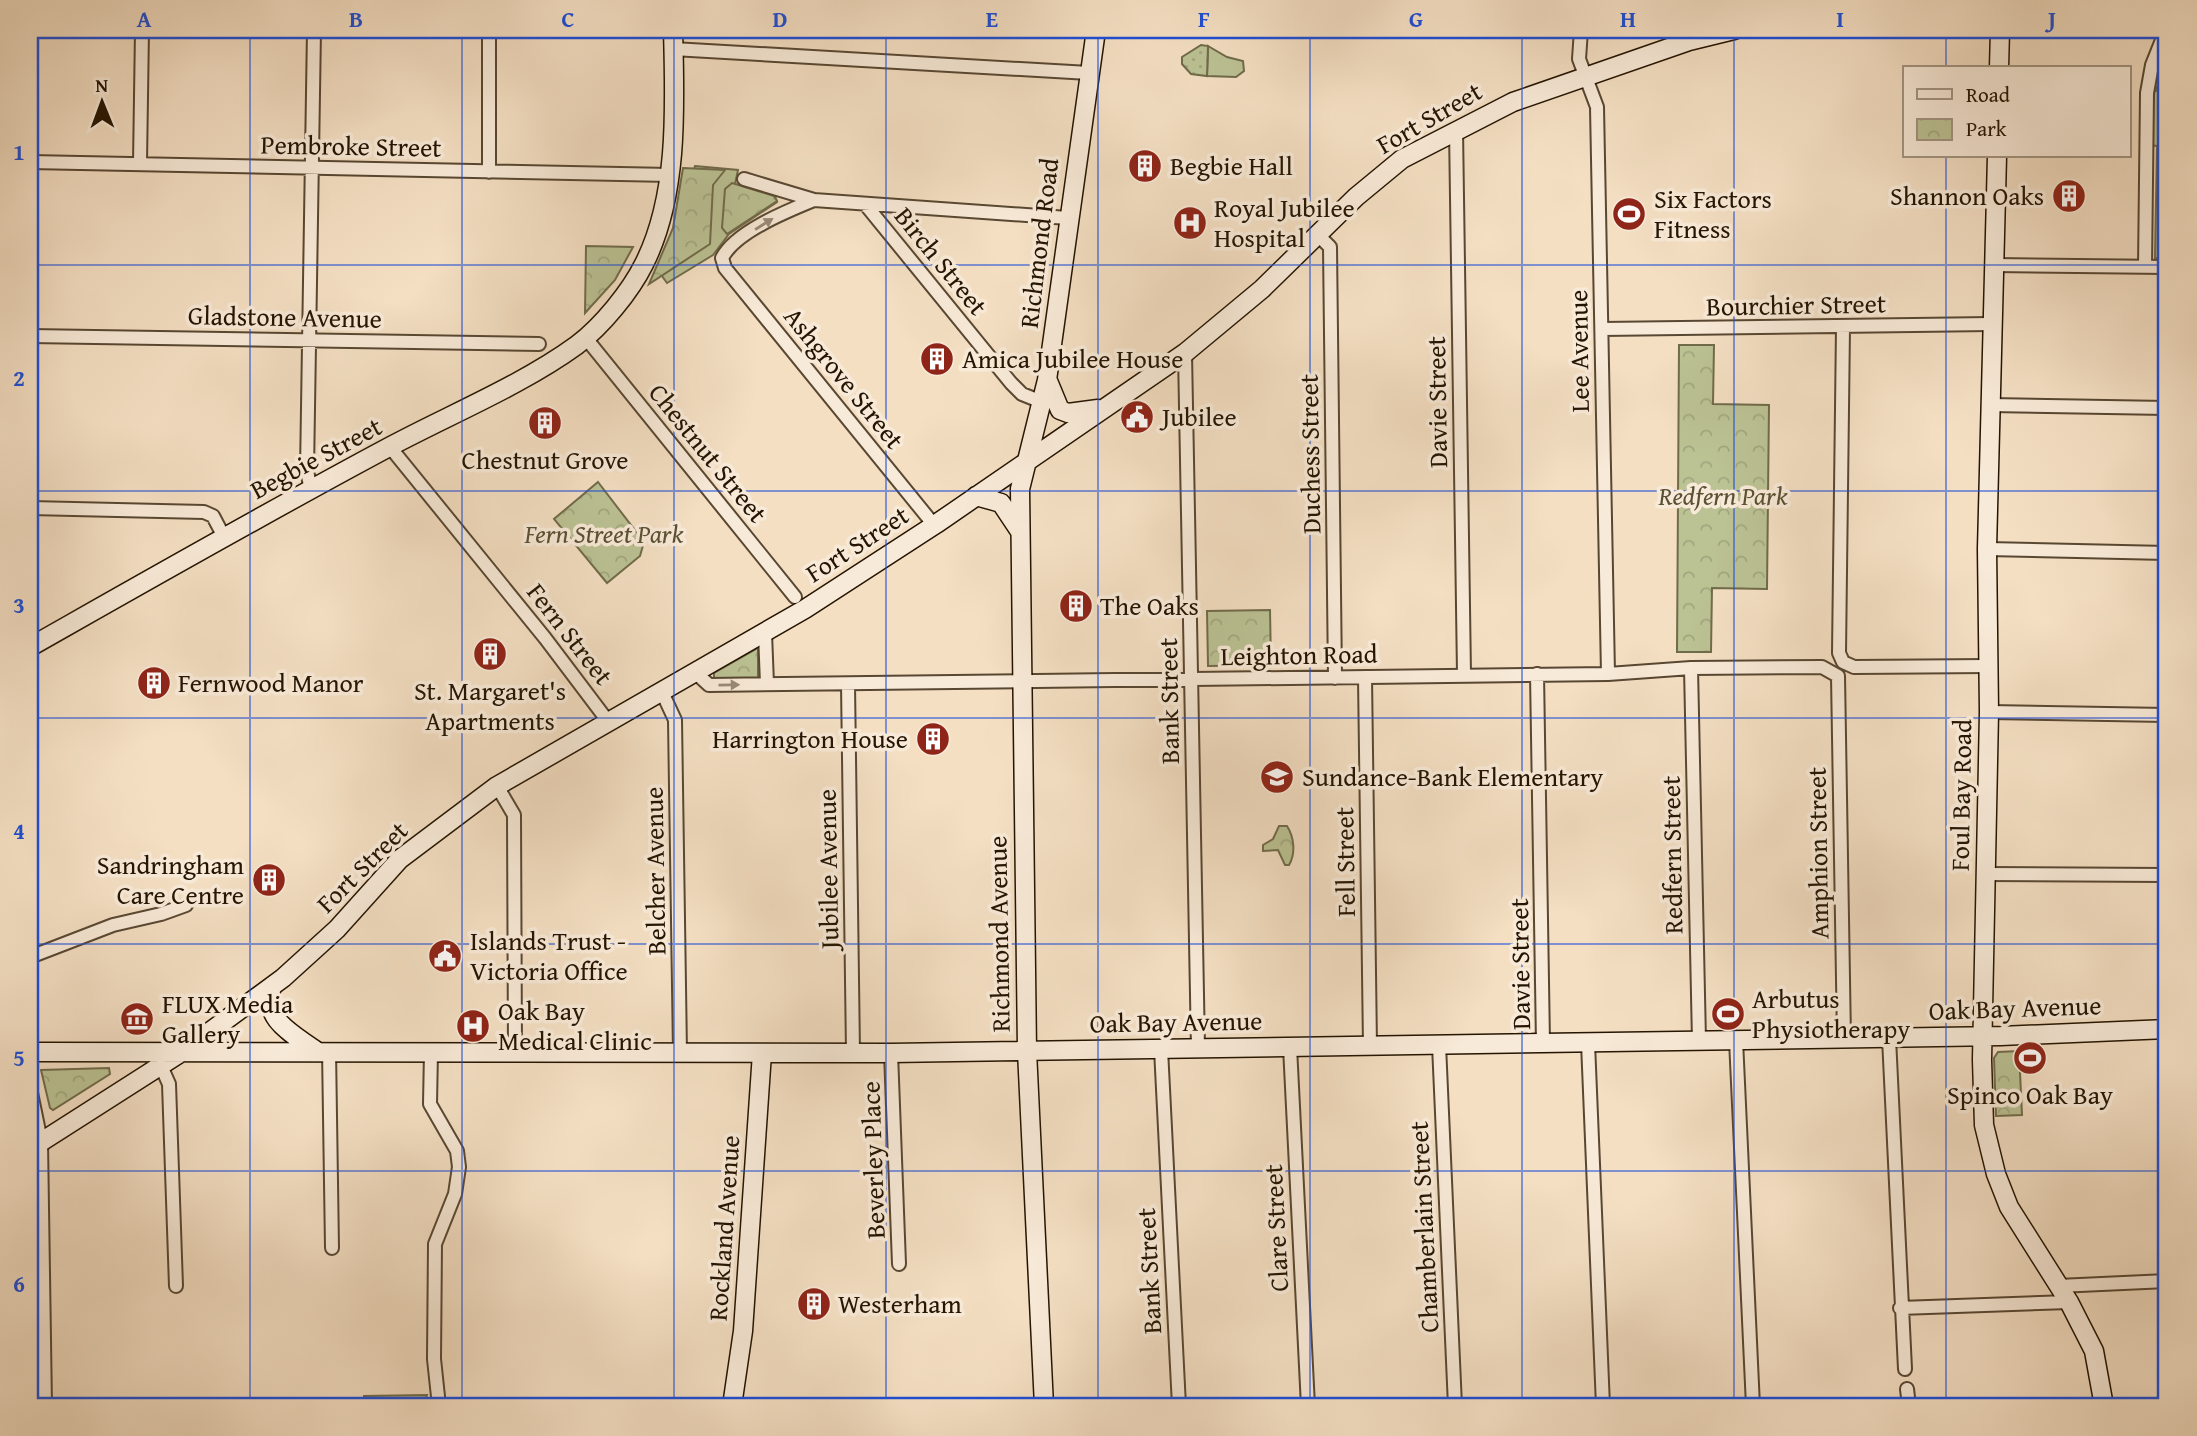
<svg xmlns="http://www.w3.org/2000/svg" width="2197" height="1436" viewBox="0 0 2197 1436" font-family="'Gentium Book Plus',serif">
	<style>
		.grass { fill: #bbc294; stroke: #706b4a; stroke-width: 2 }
		.park { fill: url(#park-crowns); stroke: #706b4a; stroke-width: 2 }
		.garden { fill: url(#garden-dots); stroke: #706b4a; stroke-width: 2 }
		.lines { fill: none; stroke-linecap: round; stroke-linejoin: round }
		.street-casing { stroke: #584732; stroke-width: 16 }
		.secondary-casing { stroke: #241401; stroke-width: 21 }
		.street { stroke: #f8ead8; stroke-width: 12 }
		.secondary { stroke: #f8ead8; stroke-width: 18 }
		.oneway { fill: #998a77 }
		.grid { fill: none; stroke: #1d4ed8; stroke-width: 2; stroke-opacity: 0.55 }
		.labels { text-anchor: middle; stroke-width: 7; stroke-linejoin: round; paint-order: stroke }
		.street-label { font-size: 26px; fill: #241401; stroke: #f8ead8 }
		.poi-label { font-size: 26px; fill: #241401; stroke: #f8ead8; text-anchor: start }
		.park-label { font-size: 26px; font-style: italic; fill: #595134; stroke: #f8ead8 }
		.neatline { fill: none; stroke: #1d4ed8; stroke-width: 2.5 }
		.grid-label { font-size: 23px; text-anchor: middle; font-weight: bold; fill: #1d4ed8 }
	</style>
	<defs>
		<pattern id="park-crowns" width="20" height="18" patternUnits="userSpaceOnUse" patternTransform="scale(1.75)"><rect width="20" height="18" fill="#bbc294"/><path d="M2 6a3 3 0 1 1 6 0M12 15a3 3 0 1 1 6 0" fill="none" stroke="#a1a67e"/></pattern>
		<pattern id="garden-dots" width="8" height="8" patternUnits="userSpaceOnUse" patternTransform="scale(1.75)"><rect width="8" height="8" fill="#bbc294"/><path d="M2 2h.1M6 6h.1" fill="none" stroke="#a1a67e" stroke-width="1.8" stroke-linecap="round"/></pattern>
	</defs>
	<rect width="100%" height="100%" fill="#f4dfc3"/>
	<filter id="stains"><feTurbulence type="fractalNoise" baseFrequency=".00286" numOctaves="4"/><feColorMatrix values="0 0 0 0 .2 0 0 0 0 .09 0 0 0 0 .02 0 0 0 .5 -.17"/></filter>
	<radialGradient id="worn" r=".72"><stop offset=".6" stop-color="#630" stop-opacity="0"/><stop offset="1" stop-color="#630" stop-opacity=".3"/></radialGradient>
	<!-- grass -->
	<path class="grass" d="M1208,46L1227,57L1243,61L1244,71L1236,77L1207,76Z
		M2167,48V258H2155L2157,146L2148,145L2147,92L2156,91Z
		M695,166L738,170L735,184L775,196L777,202L729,234L713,255L667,283L662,276Z"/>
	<!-- park -->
	<path class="park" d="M683,168L725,170L713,185L710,244L649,284L673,228Z
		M732,183L774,196L777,201L727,234L722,228L725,189Z
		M586,246L633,247L615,280L585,313Z
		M1679,345H1714L1713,404L1769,405L1767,589L1712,588L1711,652H1677Z
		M598,482L644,542L640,556L607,583L554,519Z
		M1270,610L1271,665L1208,666L1207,611Z
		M758,648V680L714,678V673Z
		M1279,826H1287C1294,837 1296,853 1289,865H1285L1278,850L1263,851V845L1273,839Z
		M2019,1051L2022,1115L1996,1116L1994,1058L1998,1052Z
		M109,1068L110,1074L53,1110L50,1108L41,1070Z
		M427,1395L423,1406H365L364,1396Z"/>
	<!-- garden -->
	<path class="garden" d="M1201,45L1208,46L1207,76L1191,74L1182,64V57Z"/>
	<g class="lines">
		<!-- street casing -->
		<g class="street-casing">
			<path id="street" d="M489,30V172
				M1581,30L1579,59L1597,107L1608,674
				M673,49L1089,73
				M1456,129L1464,674
				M30,162L670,175
				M140,163L142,30
				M744,179L814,200L1068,218
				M814,200C787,211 735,232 722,258L725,268L934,525
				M865,204L1011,383L1022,394L1042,402
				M1318,235L1330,247L1335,678
				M1994,265L2167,267
				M2145,267L2147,93L2152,65L2166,30
				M1843,327L1839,653L1843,662L1854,667L1989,666
				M1602,329L1991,324
				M30,336L539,344
				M585,337L795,597
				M1185,353L1198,1048
				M1990,405L2167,408
				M390,447L545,638L607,720
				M311,490L307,471L314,30
				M30,508L204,512L213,516L224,537
				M1987,549L2167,553
				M765,633L767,684
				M1691,668L1699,1041
				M696,673L709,685L1608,674L1691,668L1822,667L1838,676L1844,1039
				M1537,674L1543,1043
				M1365,677L1370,1046
				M848,684L853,1053
				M662,692L675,720L680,1053
				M1989,712L2167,715
				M497,786L514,815L515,1052
				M1986,874L2167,875
				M30,957L113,925L161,914L186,905
				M1889,1038L1905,1369
				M1736,1040L1753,1406
				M1588,1043L1603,1406
				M1439,1045L1455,1406
				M1290,1047L1308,1406
				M1161,1049L1179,1406
				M329,1050L332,1248
				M431,1052L430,1104L457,1151L459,1167L455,1194L435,1244L434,1359L439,1406
				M891,1053L899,1264
				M161,1066L169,1084L176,1286
				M30,1088L41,1141L45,1406
				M2058,1286L2167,1281
				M1900,1308L2069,1302
				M1907,1389L1909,1406"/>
		</g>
		<!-- secondary casing -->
		<g class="secondary-casing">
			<path id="secondary" d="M1999,68L2000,30
				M1997,156L1987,549L1989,712L1982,1060L1984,1125L1996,1174L2009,1207L2069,1302L2094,1351L2104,1406
				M1048,381L1060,410L1068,413L1098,409
				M976,496L1001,503L1019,530
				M30,647C150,579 269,511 391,446C451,414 522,385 577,345C602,326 630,292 644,264C679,195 675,105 673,30
				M272,986C262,1020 292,1033 315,1050
				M30,1052L891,1053L2001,1036L2167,1029
				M30,1149L185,1050L283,978L337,929L400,859L497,786L805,609L936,524L1185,353L1262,289L1356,197L1402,159L1513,102L1689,41L1734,30
				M732,1406L743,1331L762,1053
				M1044,1406L1027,1051L1020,489L1047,380L1096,30"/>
		</g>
		<!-- street -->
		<use href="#street" class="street"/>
		<!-- secondary -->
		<use href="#secondary" class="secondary"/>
	</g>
	<!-- one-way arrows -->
	<defs><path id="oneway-solid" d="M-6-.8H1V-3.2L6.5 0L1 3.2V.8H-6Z" transform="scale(1.75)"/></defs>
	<g class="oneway">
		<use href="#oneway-solid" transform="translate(764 224) rotate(-32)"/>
		<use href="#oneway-solid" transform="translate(729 685) rotate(-1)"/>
	</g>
	<!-- grid -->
	<path class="grid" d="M250,30V1406M462,30V1406M674,30V1406M886,30V1406M1098,30V1406M1310,30V1406M1522,30V1406M1734,30V1406M1946,30V68M1946,156V1406M30,265H2167M30,491H2167M30,718H2167M30,944H2167M30,1171H2167"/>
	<!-- icons -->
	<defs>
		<g id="building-disc" transform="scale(1.75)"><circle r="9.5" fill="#8f2418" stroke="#f8ead8"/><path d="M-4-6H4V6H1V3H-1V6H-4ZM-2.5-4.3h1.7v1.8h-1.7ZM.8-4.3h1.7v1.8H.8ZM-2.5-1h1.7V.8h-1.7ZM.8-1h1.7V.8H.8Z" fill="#fff"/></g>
		<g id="stadium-disc" transform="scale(1.75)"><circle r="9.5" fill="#8f2418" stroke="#f8ead8"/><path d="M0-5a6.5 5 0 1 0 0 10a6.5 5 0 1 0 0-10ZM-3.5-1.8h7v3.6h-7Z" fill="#fff"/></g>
		<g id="hospital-disc" transform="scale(1.75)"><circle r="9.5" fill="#8f2418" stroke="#f8ead8"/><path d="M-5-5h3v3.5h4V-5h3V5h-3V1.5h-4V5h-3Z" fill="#fff"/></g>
		<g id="civic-disc" transform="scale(1.75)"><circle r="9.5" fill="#8f2418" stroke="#f8ead8"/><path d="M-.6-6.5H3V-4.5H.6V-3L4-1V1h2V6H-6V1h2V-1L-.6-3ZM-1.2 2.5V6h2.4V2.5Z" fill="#fff"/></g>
		<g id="school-disc" transform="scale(1.75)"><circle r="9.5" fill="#8f2418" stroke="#f8ead8"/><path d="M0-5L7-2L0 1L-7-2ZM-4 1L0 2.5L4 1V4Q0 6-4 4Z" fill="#fff"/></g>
		<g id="museum-disc" transform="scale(1.75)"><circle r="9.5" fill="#8f2418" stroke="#f8ead8"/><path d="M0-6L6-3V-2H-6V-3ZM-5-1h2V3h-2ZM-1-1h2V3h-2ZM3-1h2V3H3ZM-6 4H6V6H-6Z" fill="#fff"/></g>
	</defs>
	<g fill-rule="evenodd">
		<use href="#building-disc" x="1145" y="166"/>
		<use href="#building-disc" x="2069" y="196"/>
		<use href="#stadium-disc" x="1629" y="214"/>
		<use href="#hospital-disc" x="1190" y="223"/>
		<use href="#building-disc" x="937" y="359"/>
		<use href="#civic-disc" x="1137" y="417"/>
		<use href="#building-disc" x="545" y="423"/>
		<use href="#building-disc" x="1076" y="606"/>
		<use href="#building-disc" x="490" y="654"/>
		<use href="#building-disc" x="154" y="683"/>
		<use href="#building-disc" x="933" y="739"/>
		<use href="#school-disc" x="1277" y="777"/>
		<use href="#building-disc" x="269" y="880"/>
		<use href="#civic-disc" x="445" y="956"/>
		<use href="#stadium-disc" x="1728" y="1014"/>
		<use href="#museum-disc" x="137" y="1019"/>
		<use href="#hospital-disc" x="473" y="1026"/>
		<use href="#stadium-disc" x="2030" y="1058"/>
		<use href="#building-disc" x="814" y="1304"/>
	</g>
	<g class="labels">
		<!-- street labels -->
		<g class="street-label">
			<text transform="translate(1429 118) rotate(-30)" y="9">Fort Street</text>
			<text transform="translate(351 146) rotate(1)" y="9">Pembroke Street</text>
			<text transform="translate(1039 243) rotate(-83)" y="9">Richmond Road</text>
			<text transform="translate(941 261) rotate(51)" y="9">Birch Street</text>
			<text transform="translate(1796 305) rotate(-1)" y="9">Bourchier Street</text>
			<text transform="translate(285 317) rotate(1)" y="9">Gladstone Avenue</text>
			<text transform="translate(1579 351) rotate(-91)" y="9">Lee Avenue</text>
			<text transform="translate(844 378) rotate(51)" y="9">Ashgrove Street</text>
			<text transform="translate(1437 402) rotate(-91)" y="9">Davie Street</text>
			<text transform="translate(708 453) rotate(51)" y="9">Chestnut Street</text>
			<text transform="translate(1310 454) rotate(-91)" y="9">Duchess Street</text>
			<text transform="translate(316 458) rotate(-28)" y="9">Begbie Street</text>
			<text transform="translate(857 544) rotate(-33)" y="9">Fort Street</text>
			<text transform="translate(570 634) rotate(52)" y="9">Fern Street</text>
			<text transform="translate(1299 655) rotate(-1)" y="9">Leighton Road</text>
			<text transform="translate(1169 701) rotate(-91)" y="9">Bank Street</text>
			<text transform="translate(1961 795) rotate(-89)" y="9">Foul Bay Road</text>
			<text transform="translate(1818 853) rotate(-91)" y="9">Amphion Street</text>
			<text transform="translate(1672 855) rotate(-91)" y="9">Redfern Street</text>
			<text transform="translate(1345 862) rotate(-91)" y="9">Fell Street</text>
			<text transform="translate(362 867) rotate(-45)" y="9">Fort Street</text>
			<text transform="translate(828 869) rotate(-91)" y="9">Jubilee Avenue</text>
			<text transform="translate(655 871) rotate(-91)" y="9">Belcher Avenue</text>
			<text transform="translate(999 934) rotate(-91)" y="9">Richmond Avenue</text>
			<text transform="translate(1520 964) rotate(-91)" y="9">Davie Street</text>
			<text transform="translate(2015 1008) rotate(-2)" y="9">Oak Bay Avenue</text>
			<text transform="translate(1176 1022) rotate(-1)" y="9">Oak Bay Avenue</text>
			<text transform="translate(873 1160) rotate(-92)" y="9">Beverley Place</text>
			<text transform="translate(1424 1227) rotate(-93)" y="9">Chamberlain Street</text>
			<text transform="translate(724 1228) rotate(-86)" y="9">Rockland Avenue</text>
			<text transform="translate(1276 1228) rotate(-93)" y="9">Clare Street</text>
			<text transform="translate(1149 1271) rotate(-93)" y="9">Bank Street</text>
		</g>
		<!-- poi labels -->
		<g class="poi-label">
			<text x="1170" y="175">Begbie Hall</text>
			<text x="2044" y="205" text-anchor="end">Shannon Oaks</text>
			<text x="1654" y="208">Six Factors<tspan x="1654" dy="30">Fitness</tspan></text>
			<text x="1214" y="217">Royal Jubilee<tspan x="1214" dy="30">Hospital</tspan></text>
			<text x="962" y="368">Amica Jubilee House</text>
			<text x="1162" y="426">Jubilee</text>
			<text x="545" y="469" text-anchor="middle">Chestnut Grove</text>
			<text x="1100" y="615">The Oaks</text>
			<text x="178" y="692">Fernwood Manor</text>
			<text x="490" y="700" text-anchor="middle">St. Margaret's<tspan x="490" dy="30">Apartments</tspan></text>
			<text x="908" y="748" text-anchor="end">Harrington House</text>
			<text x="1302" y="786">Sundance-Bank Elementary</text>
			<text x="244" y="874" text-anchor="end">Sandringham<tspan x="244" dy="30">Care Centre</tspan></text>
			<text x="470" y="950">Islands Trust -<tspan x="470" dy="30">Victoria Office</tspan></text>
			<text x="1752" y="1008">Arbutus<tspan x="1752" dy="30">Physiotherapy</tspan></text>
			<text x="162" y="1013">FLUX Media<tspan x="162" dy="30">Gallery</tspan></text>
			<text x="498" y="1020">Oak Bay<tspan x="498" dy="30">Medical Clinic</tspan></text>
			<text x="2030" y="1104" text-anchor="middle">Spinco Oak Bay</text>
			<text x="838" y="1313">Westerham</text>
		</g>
		<!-- park labels -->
		<g class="park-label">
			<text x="1723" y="505">Redfern Park</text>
			<text x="604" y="543">Fern Street Park</text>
		</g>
	</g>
	<!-- margin -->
	<rect width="2197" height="1436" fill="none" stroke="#f4dfc3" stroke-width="77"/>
	<!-- legend -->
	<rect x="1903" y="66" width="228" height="91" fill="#f8ead8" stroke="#a39482" stroke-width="2"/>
	<rect x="1917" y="89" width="35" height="10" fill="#f8ead8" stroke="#a39482" stroke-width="2"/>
	<text x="1966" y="102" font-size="21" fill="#241401">Road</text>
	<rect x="1917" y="119" width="35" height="21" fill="url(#park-crowns)" stroke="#a39482" stroke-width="2"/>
	<text x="1966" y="136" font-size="21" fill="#241401">Park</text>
	<!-- north arrow -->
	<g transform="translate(102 102) rotate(359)" stroke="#f8ead8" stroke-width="5" paint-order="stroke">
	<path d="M0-5L12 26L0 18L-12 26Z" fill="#241401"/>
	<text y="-10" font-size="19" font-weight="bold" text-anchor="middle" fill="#241401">N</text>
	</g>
	<rect x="38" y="38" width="2120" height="1360" class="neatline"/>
	<g class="grid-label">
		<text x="144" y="27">A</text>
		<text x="356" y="27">B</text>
		<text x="568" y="27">C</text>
		<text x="780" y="27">D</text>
		<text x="992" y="27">E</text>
		<text x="1204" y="27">F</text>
		<text x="1416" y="27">G</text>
		<text x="1628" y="27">H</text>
		<text x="1840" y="27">I</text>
		<text x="2052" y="27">J</text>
		<text x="19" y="160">1</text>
		<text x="19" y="386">2</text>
		<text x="19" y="613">3</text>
		<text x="19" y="839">4</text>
		<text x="19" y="1066">5</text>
		<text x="19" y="1292">6</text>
	</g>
	<rect width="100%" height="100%" filter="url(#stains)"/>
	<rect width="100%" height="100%" fill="url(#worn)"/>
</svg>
